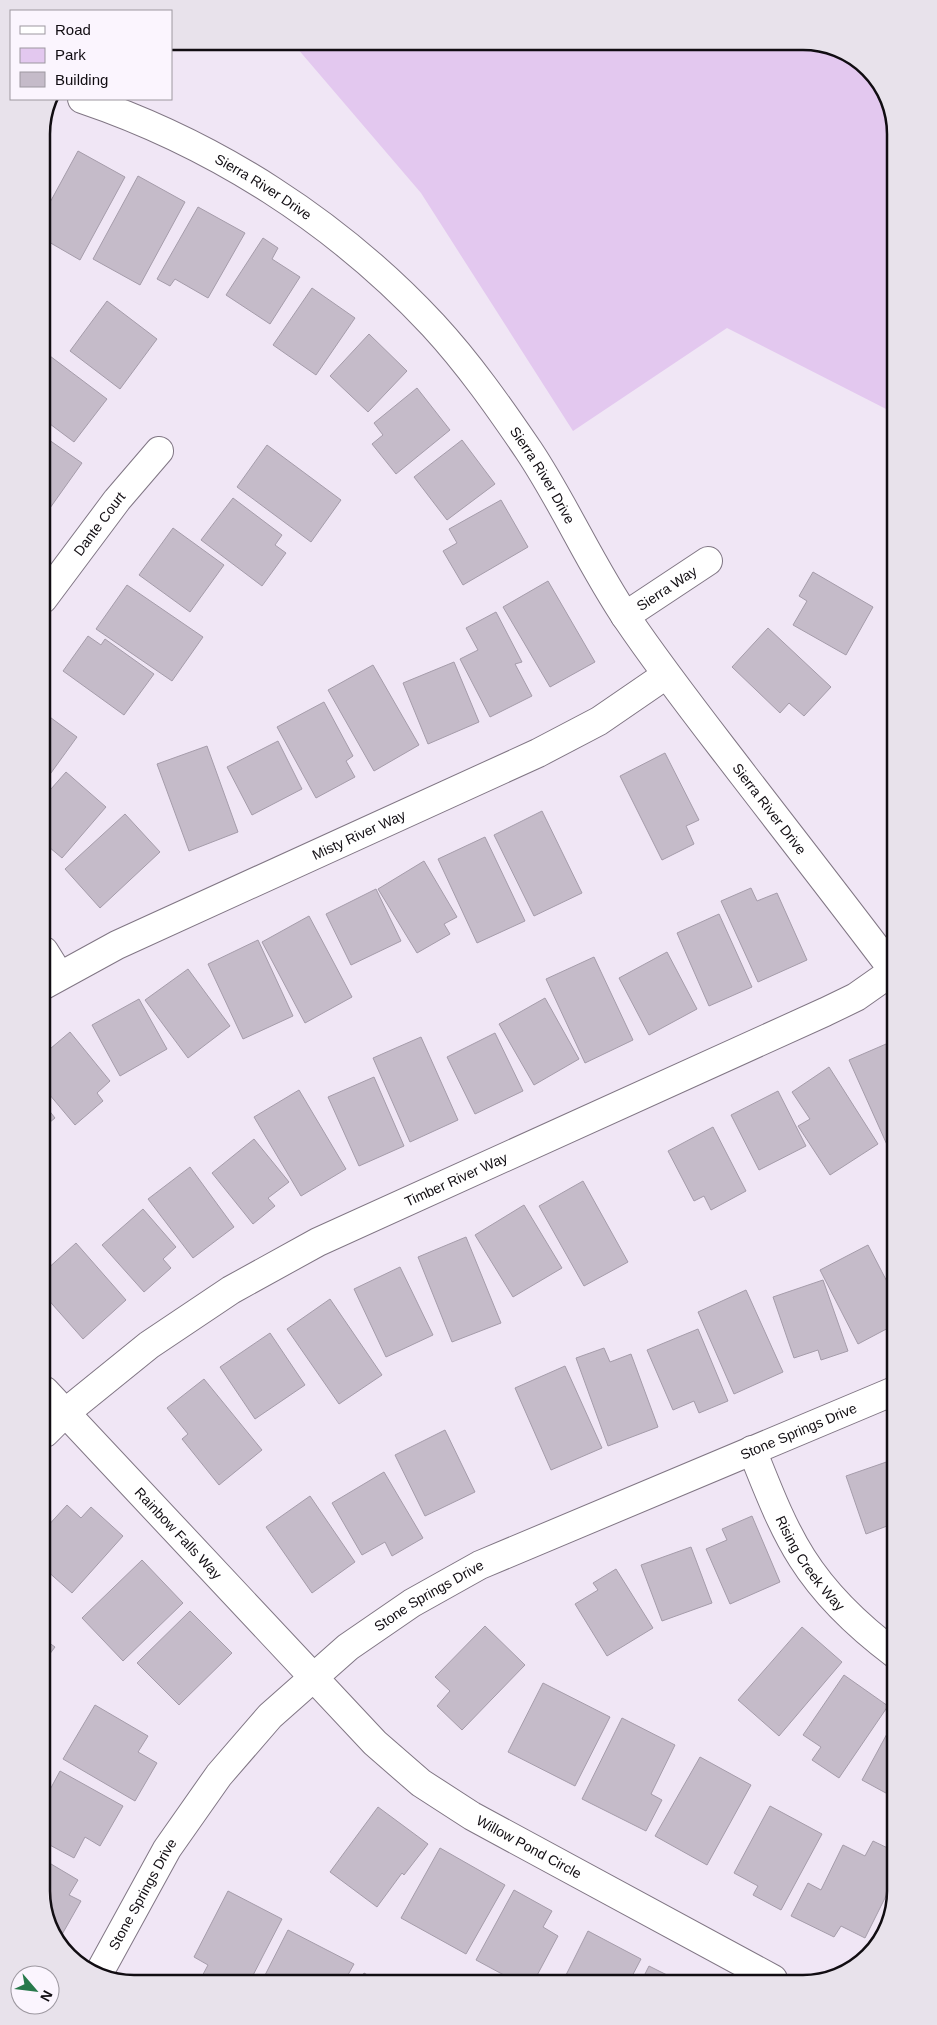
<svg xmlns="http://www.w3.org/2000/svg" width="937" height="2025" viewBox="0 0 937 2025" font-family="Helvetica,sans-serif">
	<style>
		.green { fill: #e3c8ef }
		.building { fill: #c5bbc9; stroke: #a59caa }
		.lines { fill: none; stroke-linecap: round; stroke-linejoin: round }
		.minor-casing { stroke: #807684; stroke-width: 30 }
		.minor { stroke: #fff; stroke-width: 28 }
		.labels { text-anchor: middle; stroke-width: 4; stroke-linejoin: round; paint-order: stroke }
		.street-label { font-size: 14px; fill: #110d12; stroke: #fbf5fe }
		.rim { fill: none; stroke: #110d12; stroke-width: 2.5 }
	</style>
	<rect width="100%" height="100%" fill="#f0e6f5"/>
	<!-- green -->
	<path class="green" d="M291,41H810L860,61L891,104L892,412L727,328L573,431L421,193Z"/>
	<!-- building -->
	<path class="building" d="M78,151L125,177L80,260L42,238V217Z
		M138,176L185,202L140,285L93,259Z
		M198,207L245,233L208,298L175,279L170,286L157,279Z
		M263,238L278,248L272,259L300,277L270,324L226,295Z
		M312,288L355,318L316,375L273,345Z
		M107,301L157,339L120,389L70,351Z
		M369,334L407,371L368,412L330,376Z
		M42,350L107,399L74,442L42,418Z
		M417,388L450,430L396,474L372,444L383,435L374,423Z
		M42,435L82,463L50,508L42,502Z
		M462,440L495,484L447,520L414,477Z
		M267,445L341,500L311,542L237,487Z
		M233,498L282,535L275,545L286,553L262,586L201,540Z
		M501,500L528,547L463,585L443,551L457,543L449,529Z
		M173,528L224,565L190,612L139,575Z
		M813,572L873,607L846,655L793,625L807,601L799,596Z
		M548,581L595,662L550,687L503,607Z
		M127,585L203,637L172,681L96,629Z
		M496,612L522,662L515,664L532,696L490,717L460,659L478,650L466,628Z
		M768,628L831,687L804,716L789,703L780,713L732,667Z
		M88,636L101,645L105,639L154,674L124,715L63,671Z
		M454,662L479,722L428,744L403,683Z
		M373,665L419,745L374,771L328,690Z
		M324,702L353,756L346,761L355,777L316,798L277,727Z
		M43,712L77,737L43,784Z
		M278,741L302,789L252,815L227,767Z
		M207,746L238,832L189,851L157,764Z
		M665,753L699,820L686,826L694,844L662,860L620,776Z
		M66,772L106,807L62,858L43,842V798Z
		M542,811L582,893L534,916L494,835Z
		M125,814L160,852L100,908L65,869Z
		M485,837L525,921L477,943L438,859Z
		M424,861L457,917L444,924L450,934L417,953L378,889Z
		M751,888L757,901L777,893L807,960L758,982L721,901Z
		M376,889L401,941L351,965L326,914Z
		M719,914L752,987L709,1006L677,933Z
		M309,916L352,997L305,1023L262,942Z
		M258,940L293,1016L243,1039L208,964Z
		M667,952L697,1009L649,1035L619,978Z
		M594,957L633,1040L585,1063L546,979Z
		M188,969L230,1026L188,1058L145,1000Z
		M545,998L579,1059L534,1085L499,1024Z
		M139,999L167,1049L120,1076L92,1025Z
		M70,1032L110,1081L97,1093L103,1101L75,1125L44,1088V1054Z
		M495,1033L523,1091L475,1114L447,1057Z
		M421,1037L458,1120L410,1142L373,1058Z
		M893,1041L894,1144L888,1147L849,1060Z
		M829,1067L878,1144L830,1175L798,1126L810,1119L792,1092Z
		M374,1077L404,1146L359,1166L328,1097Z
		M299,1090L346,1169L301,1196L254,1117Z
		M778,1091L806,1146L759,1170L731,1115Z
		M44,1104L55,1118L44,1127Z
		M713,1127L746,1191L711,1210L704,1196L694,1201L668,1151Z
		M254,1139L289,1182L268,1198L275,1206L253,1224L212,1173Z
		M190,1167L234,1227L193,1258L148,1199Z
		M583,1181L628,1262L584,1286L539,1206Z
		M524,1205L562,1268L513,1297L475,1235Z
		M143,1209L176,1247L163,1259L171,1268L144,1292L102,1245Z
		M466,1237L501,1323L452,1342L418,1257Z
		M76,1243L126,1300L83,1339L45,1296V1271Z
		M868,1245L894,1295V1325L858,1344L820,1270Z
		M400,1267L433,1335L386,1357L354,1289Z
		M823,1280L848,1351L821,1360L818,1350L794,1358L773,1297Z
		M746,1290L783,1372L734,1394L698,1312Z
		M330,1299L382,1375L339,1404L287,1329Z
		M698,1329L728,1401L699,1413L694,1401L673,1410L647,1350Z
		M270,1333L305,1385L255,1419L220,1367Z
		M604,1348L610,1362L631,1354L658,1427L608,1446L576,1358Z
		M565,1366L602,1448L551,1470L515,1388Z
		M204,1379L262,1450L219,1485L182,1439L188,1434L167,1408Z
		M445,1430L475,1492L425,1516L395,1455Z
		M895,1459V1523L866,1534L846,1476Z
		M384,1472L423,1538L392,1556L385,1542L362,1555L332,1503Z
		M310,1496L355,1562L312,1593L266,1527Z
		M67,1505L81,1518L91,1507L123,1536L72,1593L45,1569V1529Z
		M752,1516L780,1582L730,1604L706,1549L727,1540L722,1529Z
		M691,1547L712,1603L662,1621L641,1565Z
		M142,1560L183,1603L123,1661L82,1618Z
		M616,1569L653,1628L607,1656L575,1604L598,1590L593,1583Z
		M190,1611L232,1653L179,1705L137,1663Z
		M485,1626L525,1665L462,1730L437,1706L450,1691L435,1677Z
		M802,1627L842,1662L779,1736L738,1700Z
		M45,1640L55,1647L46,1659Z
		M844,1675L888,1706L839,1778L812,1760L821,1747L803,1735Z
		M543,1683L610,1717L575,1786L508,1752Z
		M95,1705L148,1736L138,1752L157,1763L135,1801L63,1759Z
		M622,1718L675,1745L651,1794L662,1800L646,1831L582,1799Z
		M895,1719V1798L862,1780Z
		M700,1757L751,1785L707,1865L655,1836Z
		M60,1771L123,1806L100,1846L85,1837L74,1858L46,1843V1797Z
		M770,1806L822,1834L781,1910L753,1895L758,1886L734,1873Z
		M378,1807L428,1844L404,1875L402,1873L377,1907L330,1872Z
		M873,1841L896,1852V1860L890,1871L896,1874V1876L865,1938L841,1926L834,1937L791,1916L808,1883L821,1890L843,1845L865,1856Z
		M440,1848L505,1885L466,1954L401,1918Z
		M46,1861L78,1880L69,1895L81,1901L60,1938L46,1921Z
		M514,1890L552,1911L543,1927L558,1936L534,1981H515L476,1960Z
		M228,1891L282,1919L249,1983H205L200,1980L208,1965L194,1957Z
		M889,1910L879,1940L875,1937Z
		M288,1930L354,1964L344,1982L261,1983Z
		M588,1931L641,1959L630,1980L563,1981Z
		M649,1966L677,1980H642Z
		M364,1973L380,1982H359Z"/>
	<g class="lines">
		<!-- minor casing -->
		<g class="minor-casing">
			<g id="minor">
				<path id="s1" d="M82,99C215,144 337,222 433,325C469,364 499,407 529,451C565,505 591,566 628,620C664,673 705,725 744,776C794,841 844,905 893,970"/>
				<path id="s2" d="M43,599L117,500L159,451"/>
				<path id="s3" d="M625,616L708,561"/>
				<path d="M44,951L59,975"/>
				<path id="s4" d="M44,985L117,945L538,753L599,721L666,675"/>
				<path id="s5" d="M45,1391L375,1743L421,1783L472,1816L773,1979"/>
				<path id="s6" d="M45,1433L65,1413L149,1345L231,1290L318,1242L825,1012L856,997L893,971"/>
				<path id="s7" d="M752,1450C767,1487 781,1525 802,1558C826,1596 859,1627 895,1654"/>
				<path id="s8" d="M99,1973L167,1849L219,1775L270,1716L348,1647L412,1603L480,1565L894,1391"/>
			</g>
		</g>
		<!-- minor -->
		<use href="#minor" class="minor"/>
	</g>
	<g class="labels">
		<!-- street labels -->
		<g class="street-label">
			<text dy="5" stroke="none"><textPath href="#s1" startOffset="202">Sierra River Drive</textPath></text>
			<text dy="5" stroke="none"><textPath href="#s1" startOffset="608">Sierra River Drive</textPath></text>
			<text dy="5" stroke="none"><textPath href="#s2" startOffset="94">Dante Court</textPath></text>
			<text dy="5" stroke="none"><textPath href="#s3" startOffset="50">Sierra Way</textPath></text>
			<text dy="5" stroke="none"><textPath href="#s1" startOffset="1012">Sierra River Drive</textPath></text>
			<text dy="5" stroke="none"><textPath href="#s4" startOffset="349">Misty River Way</textPath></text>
			<text dy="5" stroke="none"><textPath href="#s6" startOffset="486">Timber River Way</textPath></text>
			<text dy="5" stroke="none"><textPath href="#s8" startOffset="915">Stone Springs Drive</textPath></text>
			<text dy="5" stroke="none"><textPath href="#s5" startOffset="195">Rainbow Falls Way</textPath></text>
			<text dy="5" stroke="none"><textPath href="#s7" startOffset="128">Rising Creek Way</textPath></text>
			<text dy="5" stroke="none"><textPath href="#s8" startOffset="510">Stone Springs Drive</textPath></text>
			<text dy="5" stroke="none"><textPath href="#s5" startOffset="669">Willow Pond Circle</textPath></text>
			<text dy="5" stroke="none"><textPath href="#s8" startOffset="90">Stone Springs Drive</textPath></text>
		</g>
	</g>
	<!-- crop -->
	<path d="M0 0H937V2025H0ZM134 50H803A84 84 0 0 1 887 134V1891A84 84 0 0 1 803 1975H134A84 84 0 0 1 50 1891V134A84 84 0 0 1 134 50Z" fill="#e8e2eb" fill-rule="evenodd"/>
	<path class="rim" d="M134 50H803A84 84 0 0 1 887 134V1891A84 84 0 0 1 803 1975H134A84 84 0 0 1 50 1891V134A84 84 0 0 1 134 50Z"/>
	<!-- legend -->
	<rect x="10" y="10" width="162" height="90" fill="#fbf5fe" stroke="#9d98a0"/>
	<rect x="20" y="26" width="25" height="8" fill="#ffffff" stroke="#9d98a0"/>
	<text x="55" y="35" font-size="15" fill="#110d12">Road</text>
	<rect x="20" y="48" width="25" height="15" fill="#e3c8ef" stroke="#9d98a0"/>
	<text x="55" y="60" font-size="15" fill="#110d12">Park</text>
	<rect x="20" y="72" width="25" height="15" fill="#c5bbc9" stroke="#9d98a0"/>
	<text x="55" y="85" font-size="15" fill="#110d12">Building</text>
	<!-- north arrow -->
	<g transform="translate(35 1990) rotate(118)"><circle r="24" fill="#fbf5fe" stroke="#9d98a0"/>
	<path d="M0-4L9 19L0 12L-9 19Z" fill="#27794b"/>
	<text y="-8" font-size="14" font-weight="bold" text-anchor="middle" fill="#110d12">N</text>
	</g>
</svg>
